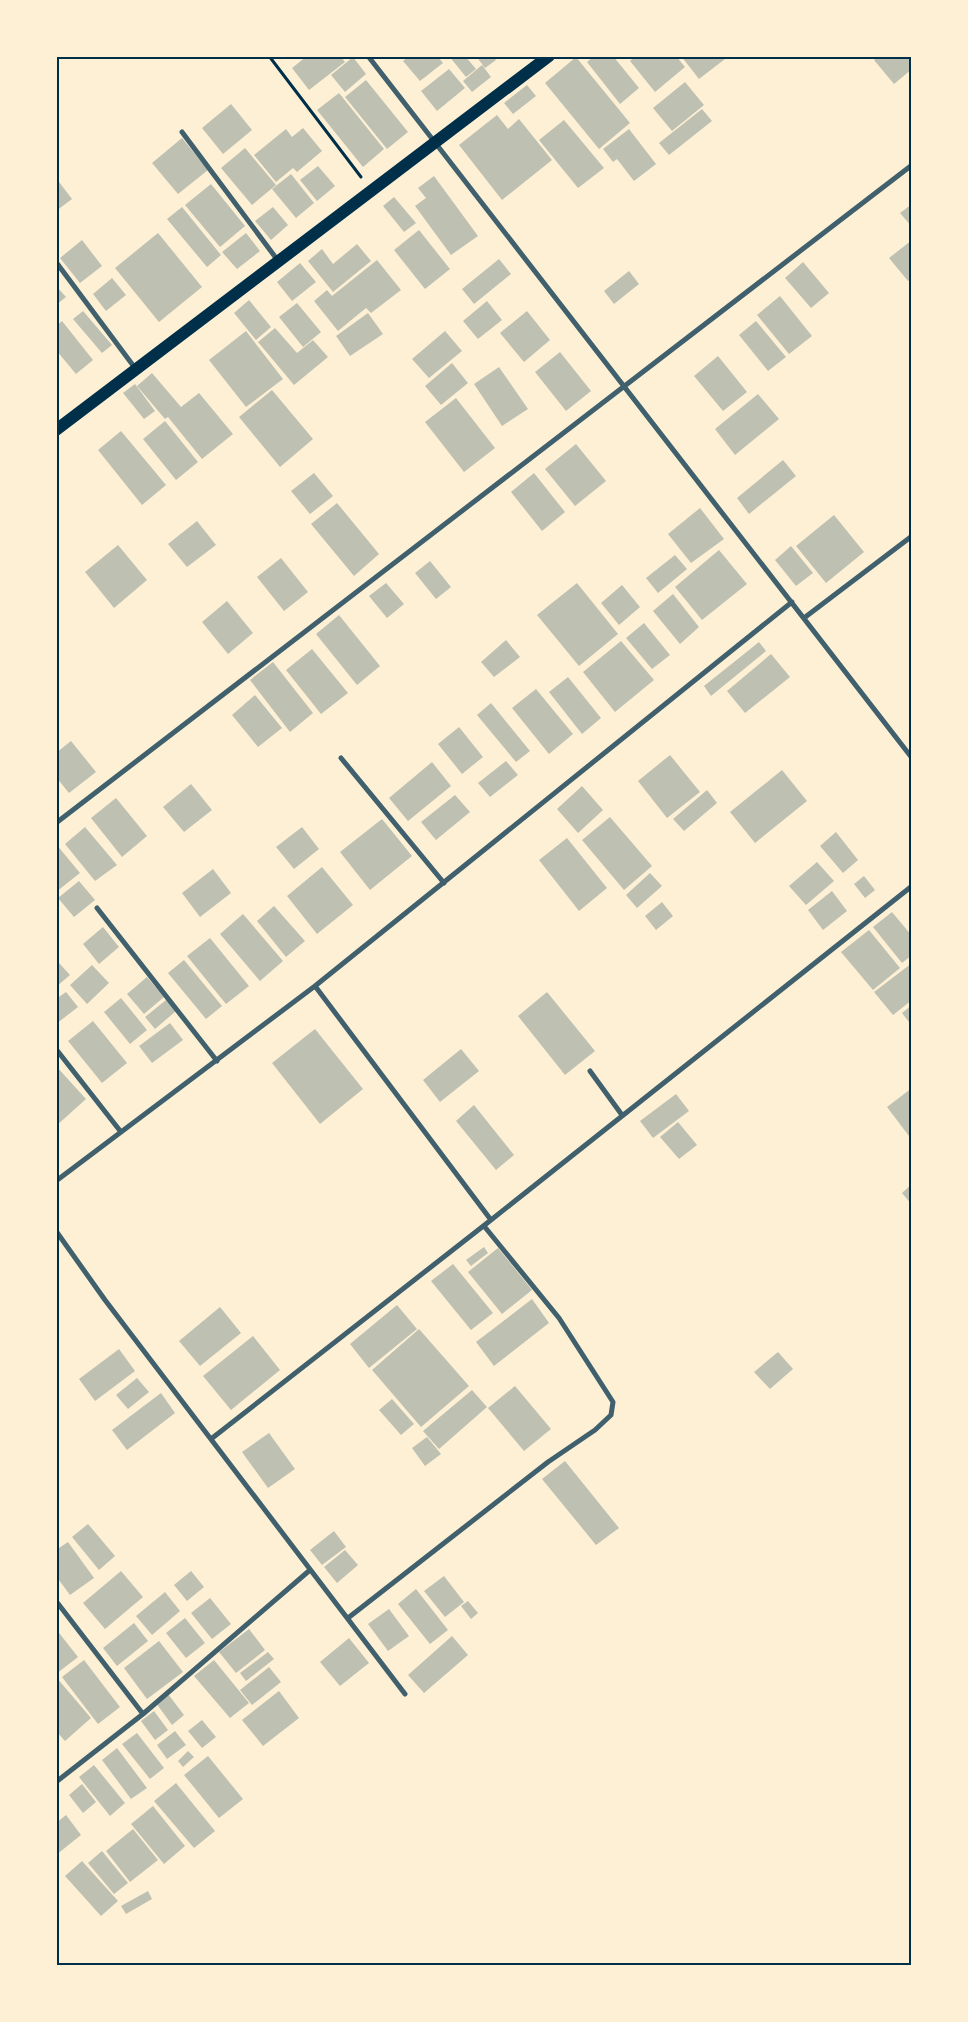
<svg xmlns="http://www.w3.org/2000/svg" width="968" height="2022" viewBox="0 0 968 2022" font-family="Raleway,sans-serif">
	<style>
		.building { fill: #bec0b2 }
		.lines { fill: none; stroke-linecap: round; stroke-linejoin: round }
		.path { stroke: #003049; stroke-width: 3 }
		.minor { stroke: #3f606c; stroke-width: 5 }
		.primary { stroke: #003049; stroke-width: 12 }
		.neatline { fill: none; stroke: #003049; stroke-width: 2 }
	</style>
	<rect width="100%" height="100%" fill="#fdf0d5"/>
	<!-- building -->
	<path class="building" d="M307,56H340L345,62L309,90L292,68Z
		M409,56H437L443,63L420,81L403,61Z
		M449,56H465L476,69L466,77Z
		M476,56H493L496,60L485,68Z
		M594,56H613L639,88L620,104L587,62Z
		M635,56H676L685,67L655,92L630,61Z
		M681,56H722L725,59L699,79Z
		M879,56H912V69L894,84L874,60Z
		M353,57L366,74L345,92L331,75Z
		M576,57L630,123L599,149L545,83Z
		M482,65L491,77L472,92L463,81Z
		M449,69L465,88L437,111L421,91Z
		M366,80L408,132L387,149L345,97Z
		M685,82L704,105L672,131L653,108Z
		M527,85L536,96L513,114L504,103Z
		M339,93L384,149L363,167L317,110Z
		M231,104L252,130L223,154L202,128Z
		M702,109L712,121L669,155L659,143Z
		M497,115L508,129L519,119L552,160L502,200L459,145Z
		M564,120L604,168L578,188L539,140Z
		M303,128L322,151L297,172L293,168L276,182L254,155L286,129L292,137Z
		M629,129L656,164L634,181L617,159L613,162L603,149Z
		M182,138L208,170L178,194L152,163Z
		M245,148L276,185L252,205L221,168Z
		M318,166L335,186L317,201L300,180Z
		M291,174L314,203L296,218L272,189Z
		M434,176L478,236L451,255L415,206L426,198L418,188Z
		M56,178L72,199L56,211Z
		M211,184L245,226L220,247L185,205Z
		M394,197L416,223L404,232L383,206Z
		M912,204V227L900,213Z
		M182,207L221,255L207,267L167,219Z
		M273,207L288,225L271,240L255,221Z
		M419,230L450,269L425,289L394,250Z
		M158,233L202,287L159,322L115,268Z
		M246,233L260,251L237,269L222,252Z
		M82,240L102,266L80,283L60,258Z
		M912,240V278L908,281L889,258Z
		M357,244L371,261L333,292L308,261L322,249L333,264Z
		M499,259L511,274L474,304L462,289Z
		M377,260L401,290L371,313L366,308L338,331L314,301L327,290L332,296Z
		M803,262L829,293L811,308L785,278Z
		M300,263L316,282L292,301L277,282Z
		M629,271L639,284L614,304L604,291Z
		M112,278L126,295L106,311L93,294Z
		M56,286L66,297L56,305Z
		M780,296L812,336L789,354L757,315Z
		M249,300L271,327L256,340L234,313Z
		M487,301L502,320L478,339L463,321Z
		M297,303L321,332L303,347L279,317Z
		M83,311L112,345L102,353L73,319Z
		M527,311L550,340L524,362L500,333Z
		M368,313L383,334L350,356L336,336Z
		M62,321L93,360L76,374L56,350V326Z
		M756,321L786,357L768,371L739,335Z
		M275,328L297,353L313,340L328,357L294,385L258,342Z
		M246,331L283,379L246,407L209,360Z
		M445,331L462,351L429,378L412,359Z
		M560,352L591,391L566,411L535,372Z
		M718,356L747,392L723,411L694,376Z
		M452,363L468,383L441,405L425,386Z
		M499,367L528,409L502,426L474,384Z
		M152,373L181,407L199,393L233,434L202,459L168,417L165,419L137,386Z
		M135,384L155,411L144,419L123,393Z
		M272,390L313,439L280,467L239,417Z
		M758,394L779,419L735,455L715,429Z
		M456,398L495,448L464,472L425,422Z
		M165,421L198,462L176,480L143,439Z
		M121,431L166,485L142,505L98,450Z
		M576,444L606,481L575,506L545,469Z
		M783,460L796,476L749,514L737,498Z
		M314,473L333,496L310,514L291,491Z
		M534,473L565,512L542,531L511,492Z
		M337,503L379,554L354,576L311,524Z
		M700,508L724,539L691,563L668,534Z
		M834,515L864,552L826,583L796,546Z
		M197,521L216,545L187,567L168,544Z
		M118,545L147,580L114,608L85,572Z
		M791,546L813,573L796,586L775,560Z
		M719,550L747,584L702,620L675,587Z
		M675,555L687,569L658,593L646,578Z
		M281,558L308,592L284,611L257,577Z
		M430,561L451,587L436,599L415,573Z
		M386,583L404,604L387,618L369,596Z
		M577,583L618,634L579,666L537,615Z
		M622,585L640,607L619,625L601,603Z
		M673,594L699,627L680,644L653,611Z
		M227,601L253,633L228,654L202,622Z
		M339,615L380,666L357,685L316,634Z
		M644,623L670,655L652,669L626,638Z
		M506,640L520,657L494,677L481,662Z
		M621,641L654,680L615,712L583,672Z
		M759,642L766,651L711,696L704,686Z
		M312,649L348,693L321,714L286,670Z
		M771,654L790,677L745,713L727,691Z
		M273,662L313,713L290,732L250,680Z
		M568,677L601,718L582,734L549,692Z
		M536,689L573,734L549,754L512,708Z
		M255,695L282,728L258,747L232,715Z
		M491,703L530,751L516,762L477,715Z
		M459,727L483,757L462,774L438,744Z
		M71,741L96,772L69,793L56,777V753Z
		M670,755L700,792L667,818L638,781Z
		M506,761L518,775L490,797L478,783Z
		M432,762L451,786L408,821L389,798Z
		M782,770L807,801L755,843L730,812Z
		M191,784L212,810L184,832L163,807Z
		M582,786L603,810L578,833L557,809Z
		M707,790L717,803L684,831L673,819Z
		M455,795L470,812L436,840L421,822Z
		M116,798L147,836L122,857L91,818Z
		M610,817L652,866L624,890L582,840Z
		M382,819L412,856L370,890L340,852Z
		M85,827L117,865L95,881L65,844Z
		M302,827L319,849L294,869L276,847Z
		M836,832L858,860L843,873L820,846Z
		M567,838L607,888L579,911L539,860Z
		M56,844L80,873L56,892Z
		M817,862L834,881L806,905L789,886Z
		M322,867L353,905L317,934L287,896Z
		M213,869L231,893L200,917L182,893Z
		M650,873L662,886L637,908L626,895Z
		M864,876L875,890L865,898L854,884Z
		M79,881L95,900L74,917L58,898Z
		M832,891L847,911L823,930L808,910Z
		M662,902L673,916L656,930L645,916Z
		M274,906L305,941L286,957L257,921Z
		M892,912L912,936V955L902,963L873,927Z
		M243,914L283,961L260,981L220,934Z
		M103,927L119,947L99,964L83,944Z
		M869,930L900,968L873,990L841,952Z
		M210,938L249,986L226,1004L187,956Z
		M184,960L222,1006L206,1019L168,973Z
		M59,963L70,975L56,987V965Z
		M912,963V1000L893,1015L874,992Z
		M92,965L109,983L87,1004L70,985Z
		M147,977L164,997L144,1014L127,994Z
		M66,992L78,1007L56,1024V999Z
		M547,992L595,1051L565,1075L518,1016Z
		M121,998L147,1030L130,1044L104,1012Z
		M166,1000L176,1011L155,1029L145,1017Z
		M912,1005V1026L902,1013Z
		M93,1021L127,1063L102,1083L68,1041Z
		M170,1023L183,1040L152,1063L139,1046Z
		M315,1029L363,1089L320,1124L272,1063Z
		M461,1049L479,1071L440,1102L423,1080Z
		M56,1066L86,1099L56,1126Z
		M912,1088V1140L887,1107Z
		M676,1094L689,1111L653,1138L640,1121Z
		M474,1105L514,1155L496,1170L456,1121Z
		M678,1122L697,1145L679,1159L660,1137Z
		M912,1184V1205L902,1193Z
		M484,1247L488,1253L471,1266L466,1260Z
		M498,1248L532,1290L502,1314L468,1272Z
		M453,1264L493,1313L471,1330L431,1281Z
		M532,1299L549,1323L494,1366L476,1342Z
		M397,1305L417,1329L369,1368L350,1344Z
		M220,1307L241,1333L200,1366L179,1341Z
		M419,1329L469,1386L421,1427L372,1370Z
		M253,1336L280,1370L231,1410L203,1376Z
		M119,1349L135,1371L95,1401L79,1379Z
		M778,1352L793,1369L770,1389L754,1372Z
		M137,1378L149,1392L128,1409L116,1395Z
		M515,1386L551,1429L524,1451L488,1408Z
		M472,1390L487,1407L439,1449L423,1431Z
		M161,1393L175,1413L127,1450L112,1430Z
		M392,1399L414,1424L401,1435L379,1410Z
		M269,1433L295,1469L268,1488L242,1452Z
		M427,1437L441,1454L425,1466L412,1448Z
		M565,1461L619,1528L596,1545L542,1479Z
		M88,1524L115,1556L99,1570L72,1537Z
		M334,1531L346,1547L322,1565L310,1550Z
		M68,1542L94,1578L70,1595L56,1576V1550Z
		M345,1550L358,1565L337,1583L324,1567Z
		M121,1571L143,1597L105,1629L83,1603Z
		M191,1571L204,1587L187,1601L174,1585Z
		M444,1576L464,1602L445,1617L424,1591Z
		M416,1589L448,1630L430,1644L398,1604Z
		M165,1592L180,1611L152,1635L136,1616Z
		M210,1598L231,1624L212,1639L191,1613Z
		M468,1601L478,1613L471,1619L461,1606Z
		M389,1609L409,1636L388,1651L368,1624Z
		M185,1618L205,1643L186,1658L166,1633Z
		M134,1623L148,1641L117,1666L103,1648Z
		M56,1629L78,1657L56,1674Z
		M249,1629L265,1650L236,1673L219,1652Z
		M452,1636L468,1655L424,1693L408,1675Z
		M349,1638L369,1663L340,1686L320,1662Z
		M159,1641L183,1672L147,1699L124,1668Z
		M268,1652L274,1659L246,1681L240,1673Z
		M84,1660L120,1707L98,1724L62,1677Z
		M214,1660L249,1703L230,1718L194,1676Z
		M269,1667L281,1682L252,1705L240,1690Z
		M56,1677L91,1718L65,1741L56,1731Z
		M279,1691L299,1718L263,1746L242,1720Z
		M168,1694L184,1715L172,1725L156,1703Z
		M154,1711L168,1730L155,1740L141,1721Z
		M202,1720L216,1737L202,1748L188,1731Z
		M175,1731L186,1745L167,1759L157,1745Z
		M137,1733L164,1768L150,1779L122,1744Z
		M117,1748L147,1788L131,1799L102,1760Z
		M188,1751L194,1757L183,1767L178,1761Z
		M208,1756L243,1799L219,1818L184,1775Z
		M94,1765L125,1803L110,1816L79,1777Z
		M176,1783L215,1831L194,1848L154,1801Z
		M82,1784L96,1802L83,1813L69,1795Z
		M153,1806L185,1846L164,1864L131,1824Z
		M66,1815L81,1835L56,1855V1823Z
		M133,1829L158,1860L130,1882L106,1851Z
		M102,1851L128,1883L114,1894L88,1863Z
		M82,1861L118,1901L101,1916L65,1876Z
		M148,1891L152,1899L126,1914L121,1906Z"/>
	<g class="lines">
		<!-- path -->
		<path class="path" d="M269,56L361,177"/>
		<!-- minor -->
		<path class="minor" d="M368,56L912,758
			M182,132L279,262
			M56,262L135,368
			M804,618L912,536
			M341,758L444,883
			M56,823C340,602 628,386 912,165
			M97,908L217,1061
			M315,986L491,1220
			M56,1049L121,1132
			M590,1071L622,1115
			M56,1181L315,986L792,602
			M56,1231L105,1300L405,1694
			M211,1439L491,1220L912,886
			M56,1601L143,1714
			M348,1618L548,1462L595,1430L611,1415L613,1402L559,1318L484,1226
			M56,1782L143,1714L310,1570"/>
		<!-- primary -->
		<path class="primary" d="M56,430L549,56"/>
	</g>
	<!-- border -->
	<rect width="968" height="2022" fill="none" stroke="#fdf0d5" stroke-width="115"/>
	<rect x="58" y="58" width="852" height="1906" class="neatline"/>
</svg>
